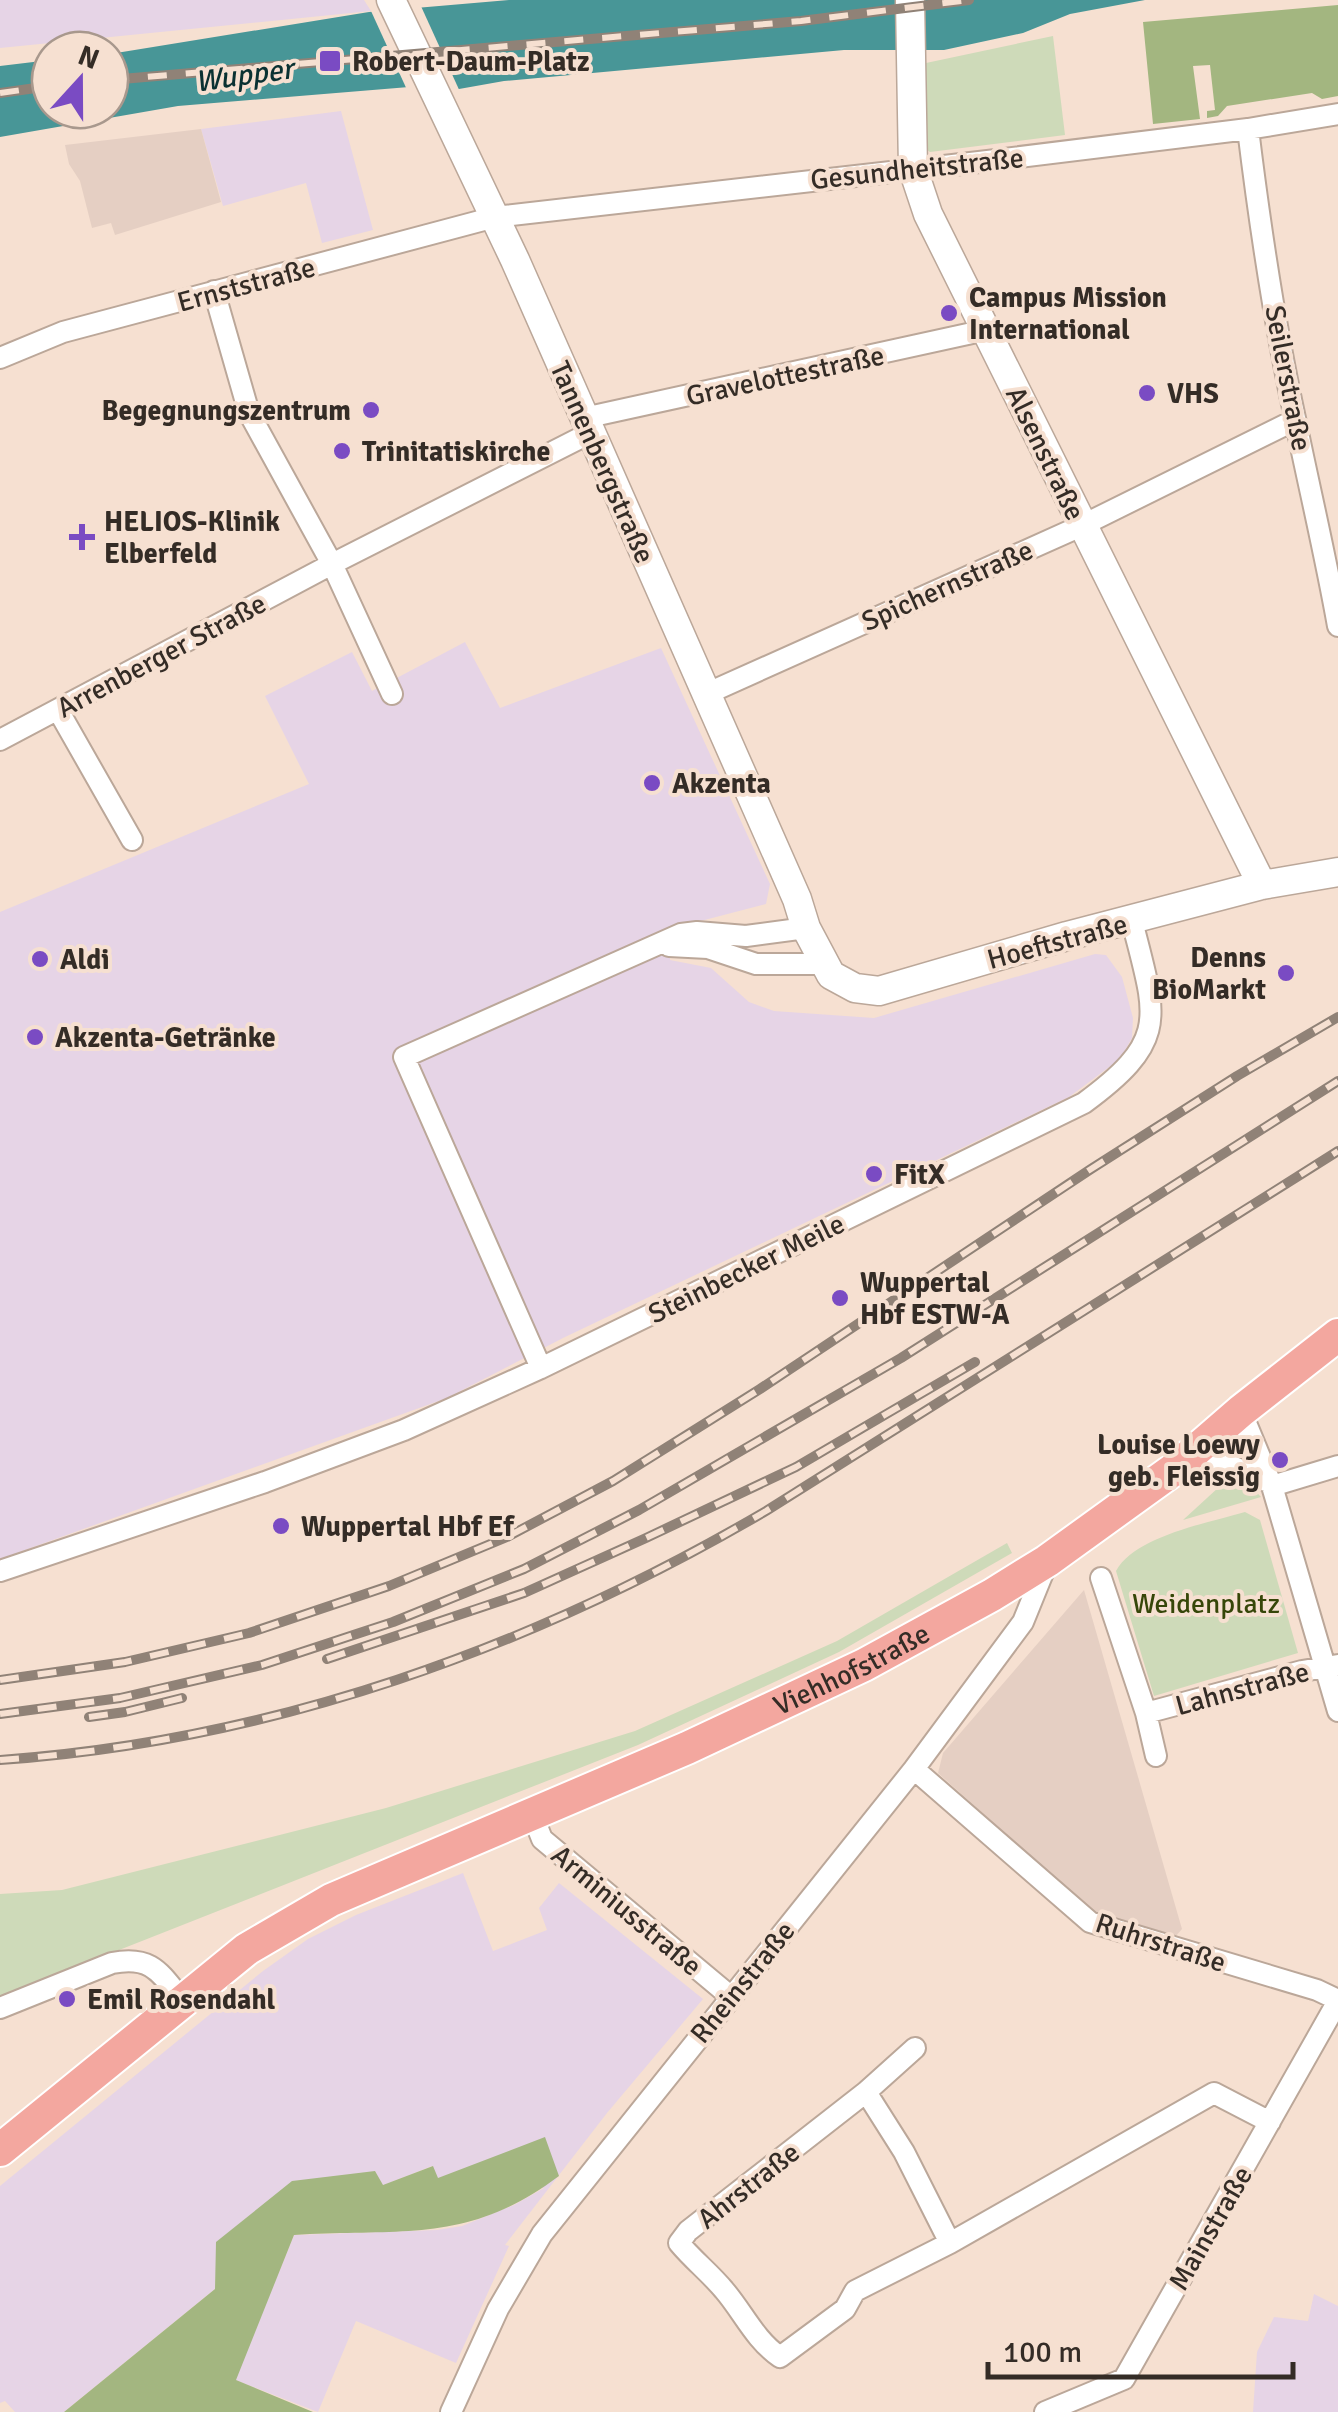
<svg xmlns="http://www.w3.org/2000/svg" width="1338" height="2412" viewBox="0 0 1338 2412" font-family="Signika,sans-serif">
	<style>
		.commercial { fill: #e6d4e6 }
		.industrial { fill: #e5cfc3 }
		.green { fill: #cedab9 }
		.forest { fill: #a3b680 }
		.water { fill: #489697 }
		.pier { fill: #f6e0d1 }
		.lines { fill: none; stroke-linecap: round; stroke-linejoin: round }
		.street-casing { stroke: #bba799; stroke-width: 24 }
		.secondary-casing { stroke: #bba799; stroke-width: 31 }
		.primary-casing { stroke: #fff; stroke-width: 36 }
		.street { stroke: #fff; stroke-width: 20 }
		.secondary { stroke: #fff; stroke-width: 28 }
		.primary { stroke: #f3a79f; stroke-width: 32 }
		.rail-casing { stroke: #908277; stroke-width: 10 }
		.rail { stroke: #f6e0d1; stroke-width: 6; stroke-dasharray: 19; stroke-linecap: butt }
		.poi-dot { fill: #7a4bc3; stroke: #f6e0d1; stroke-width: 4 }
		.labels { text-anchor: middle; stroke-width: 8; stroke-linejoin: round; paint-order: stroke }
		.poi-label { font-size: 28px; font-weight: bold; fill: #342c26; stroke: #f6e0d1; text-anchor: start }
		.street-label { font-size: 28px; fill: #342c26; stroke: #f6e0d1 }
		.park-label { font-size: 28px; fill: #364608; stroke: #f6e0d1 }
		.water-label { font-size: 30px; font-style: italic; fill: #0a3132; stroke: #f6e0d1 }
	</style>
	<rect width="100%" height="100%" fill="#f6e0d1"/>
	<!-- commercial -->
	<path class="commercial" d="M0,0H364L371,11L0,48Z
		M341,111L373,230L322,243L306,183L223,206L201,129Z
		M465,642L500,708L661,648L770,884L766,904L670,929V960L711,968L749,1002L774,1011L874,1018L1095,954L1106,955L1122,977L1133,1018L1132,1038L1120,1059L1069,1097L563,1338L447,1398L0,1559V912L309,784L265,696L352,652L372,691Z
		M463,1873L493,1951L547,1930L539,1908L559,1883L703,1999L607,2113L505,2245L509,2246L456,2363L356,2321L318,2412L235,2380L294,2235L437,2230L462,2226L514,2205L544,2188L437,2178L432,2166L382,2186L375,2171L215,2289L64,2412H15L5,2401L0,2403V2186L263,1971L308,1939L356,1915Z
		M1314,2294L1338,2306V2412H1253L1257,2352L1274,2317L1308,2321Z"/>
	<!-- industrial -->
	<path class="industrial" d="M201,129L221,202L115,235L111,223L92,228L80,181L69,164L65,145Z
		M1084,1590L1182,1929L1175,1937L1097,1916L938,1773L943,1753Z"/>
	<!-- green -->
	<path class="green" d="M1053,36L1065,135L930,152L923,147L926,63Z
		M1231,1476L1246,1481L1261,1497L1183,1520Z
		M1245,1512L1260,1520L1298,1653L1154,1696L1116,1571C1135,1536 1208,1523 1245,1512Z
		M1007,1543L1012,1553L839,1652L638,1745L0,1997V1894L62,1890L386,1808L635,1731L837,1641Z"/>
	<!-- forest -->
	<path class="forest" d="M1338,5V96L1322,99L1312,93L1227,106L1218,116L1207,118V111L1215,110L1210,65L1193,66L1200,119L1153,124L1143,22Z
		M545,2137L559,2176C467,2245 401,2228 294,2235L236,2380L313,2412H64L215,2289L216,2242L292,2181L375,2171L383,2185L433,2166L438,2178Z"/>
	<!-- water -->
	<path class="water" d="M509,0H1145L1070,14L1023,33L944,50H844L504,81L459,89L409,87L178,106L0,137V66L50,60V110H110V54L369,12Z"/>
	<!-- pier -->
	<path class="pier" d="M420,4L461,94L408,92L371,11Z"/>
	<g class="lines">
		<!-- street casing -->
		<g class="street-casing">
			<path id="street" d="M1248,129C1260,227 1275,327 1296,423C1310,491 1326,558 1338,626
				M214,291L249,413L332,564L392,694
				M0,358L63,332L495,217L979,162L1248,129L1338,114
				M584,418L986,330
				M706,694L1081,526L1295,420
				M58,710L132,840
				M0,740L332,564L590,433
				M669,946L708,948L756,964H823
				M541,1368L404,1057L681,934L697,932L746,936L806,928
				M1241,1411L1272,1486L1338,1711
				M1188,1457L1227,1464L1271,1483
				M1272,1486L1338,1466
				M0,1571L265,1482L404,1430L541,1368L1084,1103C1171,1039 1156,1017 1132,921
				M1101,1578L1146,1713L1156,1756
				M1146,1713L1302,1671L1338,1665
				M914,1769L1090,1922L1317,1990L1338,2000
				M533,1816L542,1839L730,1996
				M0,2008L112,1963C152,1955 160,1973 183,2001
				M915,2048L866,2092L688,2231L679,2243C693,2260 710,2273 724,2290C743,2312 755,2340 780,2357L845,2309L855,2291L950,2243L1214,2093L1270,2122
				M866,2092L904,2152L950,2243
				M451,2412L498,2309L542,2234L914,1769L1023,1622L1047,1563
				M1045,2412L1124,2379L1338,2001"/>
		</g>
		<!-- secondary casing -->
		<g class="secondary-casing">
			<path id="secondary" d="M391,0L515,260L797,899L806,928L831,975L855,988L879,991L1067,936L1262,885L1338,872
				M910,0L913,169L928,214L1262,885"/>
		</g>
		<!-- primary casing -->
		<g class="primary-casing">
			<g id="primary">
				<path id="s1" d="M0,2150L247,1949L331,1900L687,1748L864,1665L992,1595L1047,1561L1173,1470L1241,1411L1338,1335"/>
			</g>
		</g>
		<!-- street -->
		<use href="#street" class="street"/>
		<!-- secondary -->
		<use href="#secondary" class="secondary"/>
		<!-- primary -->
		<use href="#primary" class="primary"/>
		<!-- rail casing -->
		<g class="rail-casing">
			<path id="rail" d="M110,80L801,21L969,0
				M0,93L50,86
				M327,1659L524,1593L646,1538L796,1467L975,1362
				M0,1680L125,1662L249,1633L389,1586L507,1537L613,1481L760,1389L1091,1169L1237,1076L1338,1017
				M0,1714L120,1698L262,1665L393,1622L524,1569L639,1510L901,1358L1338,1081
				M89,1717L125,1712L182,1698
				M0,1760C272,1741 532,1648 766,1511L1338,1151"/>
		</g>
		<!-- rail -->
		<use href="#rail" class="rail"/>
	</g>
	<!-- markers -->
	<g class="poi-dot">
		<rect x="318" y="49" width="24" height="24" rx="5"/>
		<circle cx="949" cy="313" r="10"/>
		<circle cx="1147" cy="393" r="10"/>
		<circle cx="371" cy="410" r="10"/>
		<circle cx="342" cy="451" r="10"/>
		<path d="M77 522h10v10h10v10h-10v10h-10v-10h-10v-10h10z"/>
		<circle cx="652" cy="783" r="10"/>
		<circle cx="40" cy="959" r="10"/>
		<circle cx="1286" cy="973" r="10"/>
		<circle cx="35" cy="1037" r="10"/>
		<circle cx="874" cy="1174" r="10"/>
		<circle cx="840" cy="1298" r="10"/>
		<circle cx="1280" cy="1460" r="10"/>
		<circle cx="281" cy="1526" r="10"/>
		<circle cx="67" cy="1999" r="10"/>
	</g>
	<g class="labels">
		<!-- poi labels -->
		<g class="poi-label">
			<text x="352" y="71">Robert-Daum-Platz</text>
			<text x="969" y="307">Campus Mission<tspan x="969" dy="32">International</tspan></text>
			<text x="1167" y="403">VHS</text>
			<text x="351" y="420" text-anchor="end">Begegnungszentrum</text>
			<text x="362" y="461">Trinitatiskirche</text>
			<text x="104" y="531">HELIOS-Klinik<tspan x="104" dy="32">Elberfeld</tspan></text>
			<text x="672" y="793">Akzenta</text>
			<text x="1266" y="967" text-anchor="end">Denns<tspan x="1266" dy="32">BioMarkt</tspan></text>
			<text x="60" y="969">Aldi</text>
			<text x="55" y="1047">Akzenta-Getränke</text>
			<text x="894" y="1184">FitX</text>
			<text x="860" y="1292">Wuppertal<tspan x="860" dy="32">Hbf ESTW-A</tspan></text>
			<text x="1260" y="1454" text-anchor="end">Louise Loewy<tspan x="1260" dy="32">geb. Fleissig</tspan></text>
			<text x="301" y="1536">Wuppertal Hbf Ef</text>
			<text x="87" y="2009">Emil Rosendahl</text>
		</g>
		<!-- street labels -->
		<g class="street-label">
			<text transform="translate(917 168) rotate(-6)" y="10">Gesundheitstraße</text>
			<text transform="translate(246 284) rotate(-15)" y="10">Ernststraße</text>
			<text transform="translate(785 375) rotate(-12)" y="10">Gravelottestraße</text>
			<text transform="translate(1289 378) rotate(79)" y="10">Seilerstraße</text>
			<text transform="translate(1046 453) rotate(64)" y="10">Alsenstraße</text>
			<text transform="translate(603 462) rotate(66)" y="10">Tannenbergstraße</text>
			<text transform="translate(947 585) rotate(-24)" y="10">Spichernstraße</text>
			<text transform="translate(161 655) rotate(-28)" y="10">Arrenberger Straße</text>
			<text transform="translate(1057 941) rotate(-15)" y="10">Hoeftstraße</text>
			<text transform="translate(746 1268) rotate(-26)" y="10">Steinbecker Meile</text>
			<text dy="10" stroke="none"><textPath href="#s1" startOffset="985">Viehhofstraße</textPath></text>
			<text transform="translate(1242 1688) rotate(-15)" y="10">Lahnstraße</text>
			<text transform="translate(627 1910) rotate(40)" y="10">Arminiusstraße</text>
			<text transform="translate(1161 1942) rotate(18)" y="10">Ruhrstraße</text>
			<text transform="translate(742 1982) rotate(-51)" y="10">Rheinstraße</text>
			<text transform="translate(748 2185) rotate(-38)" y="10">Ahrstraße</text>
			<text transform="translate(1210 2228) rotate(-60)" y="10">Mainstraße</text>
		</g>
		<!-- park labels -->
		<g class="park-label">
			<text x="1206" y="1613">Weidenplatz</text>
		</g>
		<!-- water labels -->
		<g class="water-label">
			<text transform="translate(244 75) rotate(-8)" y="10">Wupper</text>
		</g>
	</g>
	<!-- north arrow -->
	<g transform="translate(80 80) rotate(21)"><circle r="48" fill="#f6e0d1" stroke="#a8988d" stroke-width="2.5"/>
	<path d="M0-8L18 38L0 25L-18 38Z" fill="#7a4bc3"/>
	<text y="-15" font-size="28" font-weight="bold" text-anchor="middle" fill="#342c26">N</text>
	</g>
	<!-- scale -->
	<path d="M988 2362v15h305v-15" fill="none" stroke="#342c26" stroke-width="5"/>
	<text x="1003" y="2362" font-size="30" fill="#342c26" stroke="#f6e0d1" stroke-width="8" paint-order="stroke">100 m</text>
</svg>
